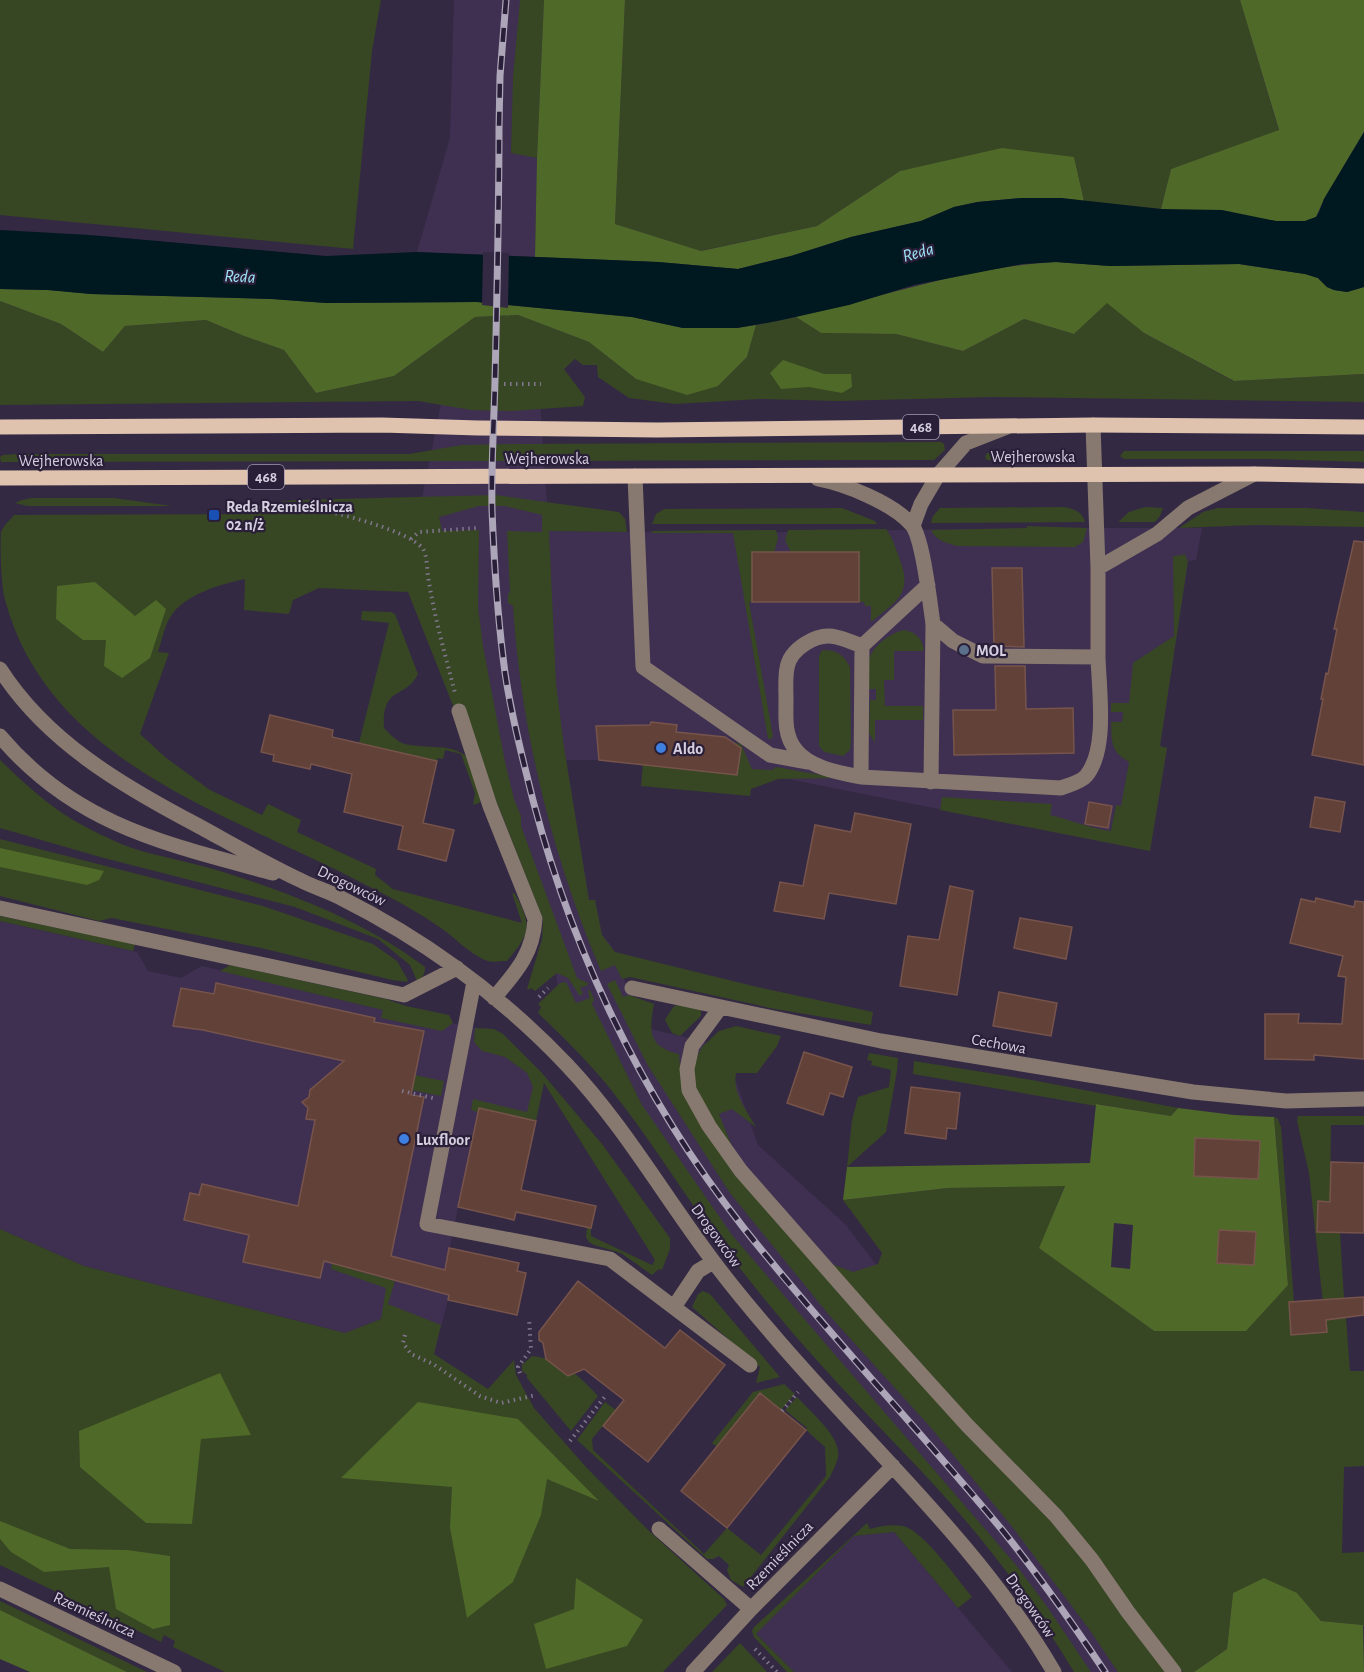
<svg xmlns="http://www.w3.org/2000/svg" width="1364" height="1672" viewBox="0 0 1364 1672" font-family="'Alegreya Sans',sans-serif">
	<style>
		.built { fill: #3f3052 }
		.green { fill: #374623 }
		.forest { fill: #4f6929; fill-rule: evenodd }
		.water { fill: #00181f }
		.pier { fill: #342943 }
		.building { fill: #624138; stroke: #77544b; stroke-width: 1.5 }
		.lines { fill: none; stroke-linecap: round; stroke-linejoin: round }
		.path { stroke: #80778d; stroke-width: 4; stroke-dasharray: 1.5 4.5; stroke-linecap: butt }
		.minor { stroke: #87796f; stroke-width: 15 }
		.major { stroke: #dfc3af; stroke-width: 15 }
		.rail-casing { stroke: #ada5b8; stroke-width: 7 }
		.rail { stroke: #2a1f39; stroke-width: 4.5; stroke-dasharray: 14; stroke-linecap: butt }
		.transit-dot { fill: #1a4fb4; stroke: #2a1f39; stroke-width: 2 }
		.service-dot { fill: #5c6f8a; stroke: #2a1f39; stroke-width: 2 }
		.shop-dot { fill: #3f7fe0; stroke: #2a1f39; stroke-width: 2 }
		.labels { text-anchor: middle; stroke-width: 4.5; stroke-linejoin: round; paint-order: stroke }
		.shield { fill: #2a1f39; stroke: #a29aae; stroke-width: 1.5 }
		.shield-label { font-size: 15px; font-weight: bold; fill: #d6cfe0 }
		.street-label { font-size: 16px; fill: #d6cfe0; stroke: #2a1f39 }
		.poi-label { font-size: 16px; font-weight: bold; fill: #d6cfe0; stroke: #2a1f39; text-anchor: start }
		.water-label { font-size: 18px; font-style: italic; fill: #9ce4f6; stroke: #2a1f39 }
	</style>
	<rect width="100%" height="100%" fill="#342943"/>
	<!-- built -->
	<path class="built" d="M454,0H544L537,158L535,257L417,252L450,138Z
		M445,384L539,388L549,531L733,533L1027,528H1202L1196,560L1188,561L1160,746L1167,748L1150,851L773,776L737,775L599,760H566L589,900H595L602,935L610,944L643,1027L724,1047L758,1145L845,1224L1035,1472L1154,1672H1087L1019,1573L811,1346L560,1007L550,922L422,498Z
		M0,921L137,952L148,971L181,978L202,966L383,1010L482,1029L543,1082L536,1121L508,1115L486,1213L458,1208L445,1270L455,1272L434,1354L381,1319L345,1333L84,1266L0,1229Z
		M894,1532L1012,1672H794L756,1634L854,1536Z"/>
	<!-- green -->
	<path class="green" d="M0,0H381L372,51L353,249L0,215Z
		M520,0H544L537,158L511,153L513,77Z
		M625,0H1240L1279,131L1171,169L1161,209L1084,201L1074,157L900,171L817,226L700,251L615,224Z
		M0,301L61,324L103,352L125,326L206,320L244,336L284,350L316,393L394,376L475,317L518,315L589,342L636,379L718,386L747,357L756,325L796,317L821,333L896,334L963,351L1024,319L1074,334L1107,302L1144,333L1233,381L1364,374V402L992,397L838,401L760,399L675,404L629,398L598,377L597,365H583L575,359L564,369L585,397L583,406L513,411L471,410L418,401L0,405Z
		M941,442L944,444L945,450L934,460L4,462H1L0,457L3,455L18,454H409L462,445L516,444Z
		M1124,451H1364V462L1269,459H1124L1120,456Z
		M1063,452L1067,453L1070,457L1067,460H987L985,457L987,453H994Z
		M496,495L619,512L625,519L627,532L549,531L556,683L564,747L589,900H595L602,935L615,952L757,987L873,1012L871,1025L775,1009L630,977L622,979L615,965L601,971C552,856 521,731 513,606L508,603V594L510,592L507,531L542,532V515L505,506H479L439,517L442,531L479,530L478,607L483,646L505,762L514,799L521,816V826L577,978L588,983V985L580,988L583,994L580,996L568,978L557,973L535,991L531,988L528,990L527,989L542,939L543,919L495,798L454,708L408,592L319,588L293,600L289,614L244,610L245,579C221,584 184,595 171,616C164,627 162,640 158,652L169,653L140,734L165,757L210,790L262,815L268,804L301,820L297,832L376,869L375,875L393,889L522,923L512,893L515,894C533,927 530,933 507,961C501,961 490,963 485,960C470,954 454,937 441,928C418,912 394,899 370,887C236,815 50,767 5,600C1,585 0,547 1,532C3,526 10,520 14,515L253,514L254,505L295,500Z
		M32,498H114L172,506H27L15,503L22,500Z
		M1064,507C1074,509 1082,511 1085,522L931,523L933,516L940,508Z
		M1145,507L1163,508L1160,516L1155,522H1118L1129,512Z
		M842,508L875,521L877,524H652L656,514L664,509Z
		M1218,508H1307L1364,512V527L1255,525L1179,528L1203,512Z
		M1027,526L1087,528L1083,542L1075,547L957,546C947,543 936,541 931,530L1027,528Z
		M886,529C893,538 896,549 900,560C913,594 896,602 871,622V606H865L864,602H859L791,553L785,540L788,530Z
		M776,530L778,538L774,553H752V602H749L773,736L771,739H768L733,533H653L651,531Z
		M1184,553L1188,561L1160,746L1167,748L1150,851L940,810L942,797L1052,804L1050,815C1071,820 1089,828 1111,831L1116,805L1121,806L1129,762C1110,751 1112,742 1111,722H1122L1123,712H1111V703H1129L1133,663L1174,636L1173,556L1183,555Z
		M362,611L391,612L395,614L418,674C405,700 382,685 384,728C389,733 395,740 402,743C422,750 448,742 466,756L481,800L479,803L473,805L475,793L461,754L445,750L443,759L438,758L437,761L359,743L389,623L361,620Z
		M904,630C915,632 923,638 924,651H894V680H884L885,706H923V720H875V743L869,733L870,700H876V689H869C869,680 867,669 869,660C872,646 890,633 904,630Z
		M822,650C837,650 843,654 850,667L851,744L850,750L843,756L824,752L819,746V656Z
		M732,742L741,744L752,769L772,770L776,767L838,778L778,779L751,789L750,796L641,786L643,763L737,775L741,748Z
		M0,760C22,781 44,802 70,818C88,829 113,841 132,848C160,857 191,862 220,871C291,893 365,922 425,967C425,974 423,978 417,981L410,965L378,939L295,907L100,857L0,828Z
		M0,839L263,906L373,944L397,961L408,980L407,982L392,980L261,948L112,918L99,921L0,896Z
		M0,916L135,944L133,951L0,921Z
		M230,965L386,999L406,1006L449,1015L453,1023L442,1031L381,1018L383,1010L220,971Z
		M615,980L623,997L629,995L654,1004C649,1031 648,1047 679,1054L681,1079L688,1099L1087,1562L1166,1672H1118L1089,1629L1014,1529L932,1429L829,1315L730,1193L647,1064L607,984Z
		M566,982L576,1003L590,998L588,991L590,990L594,999L592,1004L642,1105L732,1235L1016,1565L1048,1608L1091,1672H1074C1035,1606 988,1544 936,1487C888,1435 837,1385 791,1331C756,1290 722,1246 691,1202C666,1166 642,1129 615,1095C592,1065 565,1039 538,1013L541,1007L538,1004L560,983Z
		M688,1004L701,1008V1016L680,1036L672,1033L665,1020L674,1006Z
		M736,1026L781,1036L777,1046L757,1073H736C732,1092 747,1111 756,1127L732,1109L719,1114L736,1156L710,1115L693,1084L694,1062L702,1047L719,1031Z
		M475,1028L494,1029L503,1034L542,1073L602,1144L670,1238V1249L662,1270L659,1269L652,1275L621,1253L594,1245L589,1242L586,1237L587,1227L591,1228V1236L652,1265L655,1260L544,1083L536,1121L479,1108L478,1112L471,1110L473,1099L527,1112L533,1087L527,1073L505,1057L482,1051L474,1042Z
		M869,1053L898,1058L897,1071L886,1132L847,1167L852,1120L858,1097L889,1087L891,1070L871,1065L872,1061L867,1060Z
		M914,1061L1032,1080L1178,1108L1171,1116L1097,1104L1096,1106L913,1074Z
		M389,1070L444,1081L441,1096L386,1085Z
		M1298,1116H1364V1125H1331L1330,1202H1318L1317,1232H1340L1344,1298L1336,1299L1338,1318L1346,1317L1350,1371H1364V1466L1344,1467L1342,1553L1364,1552V1627L1363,1625L1321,1621L1297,1593H1233L1227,1649L1194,1672H1183L1157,1644L982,1432L829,1263L853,1272L878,1264L882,1253L843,1200L948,1188L1065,1185L1040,1248L1154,1331L1288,1285L1274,1117L1278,1119L1281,1127L1294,1302H1289L1291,1334L1326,1332L1309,1173L1297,1121Z
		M0,1229L84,1266L345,1333L381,1319L386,1288L331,1269L337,1242L354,1247L350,1269L395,1281L388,1304L441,1325L434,1354L488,1389L514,1360L516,1375L534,1408L586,1467L648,1530L724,1599L727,1605L663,1672H225L173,1647L175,1641L164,1635L161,1642L0,1565Z
		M703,1291L710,1294L780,1377L756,1383L760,1367L692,1307L698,1294Z
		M532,1356C561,1359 580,1376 598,1396L571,1431L527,1378V1375L522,1371V1365Z
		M784,1384L795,1394L781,1410L760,1393L717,1447L712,1443L753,1392Z
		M797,1397C809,1410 835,1432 838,1450C840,1459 833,1470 830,1477L743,1587L731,1580L727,1570L729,1565L719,1556L713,1559H707L577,1440L605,1402L616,1410L592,1439L593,1450L704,1554L727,1528L761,1555L826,1476L825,1447L806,1430L807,1428L785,1410Z
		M867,1523L870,1529C881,1526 892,1524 903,1526C923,1530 958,1580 972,1597L958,1608L894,1532L854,1536L756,1634L794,1672H787L754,1637L752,1631L754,1627Z
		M0,1601L147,1672H127L0,1610Z
		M740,1643L767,1672H712Z"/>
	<!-- forest -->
	<path class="forest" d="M544,0H625L615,224L701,251L817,226L900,171L1002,148L1074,157L1084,201L1061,198H1022L977,202L954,207L921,221L851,237L791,256L738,269L658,262L535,257L537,158Z
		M1240,0H1364V132L1324,199L1316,217L1305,221H1276L1161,209L1171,169L1279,130Z
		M1056,262L1110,266L1239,264L1305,274L1318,278L1327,287L1334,290L1347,292L1364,287V374L1234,381L1144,333L1107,303L1074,334L1024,319L963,351L896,334L821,333L796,317C883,297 967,267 1056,262Z
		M0,289L48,290L91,294L272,299L326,303L477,302L632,317L683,328H737L756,325L747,357L718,386L687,395L636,379L589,342L518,315L475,317L394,376L316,393L284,350L244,336L206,320L125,326L103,352L61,324L0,301Z
		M783,360L824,374H851L852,387L842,393L809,387L781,389L770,373Z
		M95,582L135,616L156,600L166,609L150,658L122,678L104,666L106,640H83L56,619L57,586Z
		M0,848L104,871L99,880L87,885L0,867Z
		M1096,1104L1171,1116L1178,1108L1234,1115L1274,1117L1288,1285L1246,1331H1154L1039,1248L1065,1186L948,1188L843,1200L847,1167L1090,1163ZM1114,1223L1133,1225L1130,1269L1111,1267ZM1219,1230L1256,1232L1254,1264L1217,1263Z
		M220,1373L251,1435L201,1439L192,1524L146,1523L80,1467L79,1431Z
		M418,1402L518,1419L599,1501L547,1479L541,1515L513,1582L467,1618L450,1528L452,1487L341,1478Z
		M0,1521L70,1549L127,1550L170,1556V1625L153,1629L116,1609L109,1567L44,1572L11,1552L0,1539Z
		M576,1578L643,1620L627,1646L546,1669L534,1624L574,1609Z
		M1264,1578L1297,1593L1321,1621L1363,1625L1364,1672H1194L1227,1649L1233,1593Z
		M0,1610L127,1672H30L0,1659Z"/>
	<!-- water -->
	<path class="water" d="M1364,132V287L1347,292L1334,290L1327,287L1318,278L1305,274L1239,264L1110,266L1056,262L1022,264L914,285L849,305L777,321L737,328H683L632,317L477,302L326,303L272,299L91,294L48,290L0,289V230L90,235L326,256L417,252L658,262L738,269L791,256L851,237L921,221L954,207L978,202L1022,198H1061L1161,209L1222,210L1276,221H1305L1316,217L1319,212L1324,199Z"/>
	<!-- pier -->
	<path class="pier" d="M483,252L509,253L508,308L482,305Z"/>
	<!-- building -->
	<path class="building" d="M1354,541L1364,542V765L1312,755L1323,699H1321L1326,673L1328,674L1337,629H1334Z
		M752,552H859V602H752Z
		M992,568H1022L1024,647L994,646Z
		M995,666H1025L1026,709L1073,708L1074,753L954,755L953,710H996Z
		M270,715L333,730L332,737L437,761L423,823L454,830L446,861L398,849L403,826L344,812L352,774L311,764L310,769L273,761L274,755L261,752Z
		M651,722L677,725L676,732L725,737L741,748L737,775L599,760L596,726L650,725Z
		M1315,797L1345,802L1340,832L1310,827Z
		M1089,802L1112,806L1108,828L1085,824Z
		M855,813L911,824L896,904L829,893L824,919L774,911L780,882L803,886L815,825L851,832Z
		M950,886L973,891L957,995L900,986L908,936L939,940Z
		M1316,898L1354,907L1355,901L1364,902V1059L1314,1055V1060L1265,1059V1014H1299L1298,1023L1342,1024L1346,977L1338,976L1343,956L1290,943L1301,899L1315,902Z
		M1020,918L1072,927L1066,959L1014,948Z
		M216,983L375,1018L374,1022L424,1031L411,1095L424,1097L391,1256L445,1270L449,1248L519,1263L517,1271L526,1273L517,1315L448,1300L449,1295L324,1261L320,1278L243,1262L249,1235L184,1220L190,1193L199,1195L202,1184L298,1206L315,1120L306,1119L308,1108L302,1102L309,1097L310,1090L344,1061L203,1030L173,1026L181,988L214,994Z
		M999,992L1057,1003L1051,1036L993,1026Z
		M804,1052L852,1067L843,1097L830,1093L823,1115L787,1103Z
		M911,1087L960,1093L956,1129L947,1128L946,1139L905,1133Z
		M479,1108L536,1121L521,1190L596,1206L591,1228L516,1212L514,1220L458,1207Z
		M1195,1138L1260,1141L1258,1179L1194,1176Z
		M1331,1162L1364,1163V1233L1317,1232L1318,1201L1330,1202Z
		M1219,1230L1256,1232L1254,1265L1217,1263Z
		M578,1281L665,1348L680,1330L725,1365L648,1462L603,1426L624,1400L584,1369L568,1376L546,1359L543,1343L539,1340V1332Z
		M1364,1297V1315L1326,1320L1327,1332L1291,1335L1289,1302Z
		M760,1393L806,1430L727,1528L681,1491Z"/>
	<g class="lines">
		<!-- path -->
		<path class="path" d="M504,384H541
			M253,510C265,507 277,504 289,505C315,506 409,529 423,549C427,555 427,569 428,576C434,616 445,654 455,693
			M411,539L419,532L479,528
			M539,997L548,988
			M402,1091L433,1098
			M405,1335L403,1343L411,1354L433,1364L480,1396L501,1403L536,1395
			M520,1373L518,1367L531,1349L529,1318
			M782,1411L798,1392
			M570,1441L607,1394
			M755,1649L777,1672"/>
		<!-- minor -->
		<path class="minor" d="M635,476L643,667L770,755L808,762
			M818,479C845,484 893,503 912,525C923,539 930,603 933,624L953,641L983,656L1098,657V568L1093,425
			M913,526L921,504L938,475L966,443L1007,427
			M1098,568L1157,534L1188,508L1254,474
			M928,585L862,646C854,643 845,639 836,637C817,632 790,649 787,668C785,678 786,690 786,701C786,718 784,734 795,749C809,768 840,773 861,777L1061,788C1069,785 1081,782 1086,776C1108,750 1099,691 1098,657
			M0,669C46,741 121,785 195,824C230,843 264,863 300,880C313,887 328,891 341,898C381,918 419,941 455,967C495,996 533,1029 567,1065C623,1124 664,1196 713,1261C731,1285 750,1308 769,1330C865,1444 979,1543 1054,1672
			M459,711L490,806L535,919C533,954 516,972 494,998
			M0,736C75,825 166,844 273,873
			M861,777L862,646
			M931,782L933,624
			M0,908L404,995L457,968
			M474,982L427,1224L610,1259L750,1365
			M632,988L881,1041L1193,1092L1286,1101L1364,1099
			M720,1008L692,1046L687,1069L689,1090L709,1126L741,1171L872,1320L967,1425L1056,1516L1092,1560L1128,1612L1174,1672
			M674,1307L698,1271L713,1262
			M659,1529L751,1609
			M0,1589L174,1672
			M693,1672L751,1609L893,1466"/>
		<!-- major -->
		<path class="major" d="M0,427L382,425L478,428L657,430L1093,425L1364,427
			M0,478L1254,474L1364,476"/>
		<!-- rail casing -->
		<g class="rail-casing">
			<path id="rail" d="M506,0L500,76L499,128C499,212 497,296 495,380C494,423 491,467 492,510C494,559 497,609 503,657C507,694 516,732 525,768C564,935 637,1092 743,1227C826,1332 918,1428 1003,1531C1039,1576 1073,1624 1105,1672"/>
		</g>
		<!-- rail -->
		<use href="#rail" class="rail"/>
	</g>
	<!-- markers -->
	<rect class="transit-dot" x="208" y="509" width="12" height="12" rx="3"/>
	<circle class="service-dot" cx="964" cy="650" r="6"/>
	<g class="shop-dot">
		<circle cx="661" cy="748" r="6"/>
		<circle cx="404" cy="1139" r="6"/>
	</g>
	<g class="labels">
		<!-- shield labels -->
		<g class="shield">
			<rect x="903" y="415" width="36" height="24" rx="4.5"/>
			<rect x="248" y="465" width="36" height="24" rx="4.5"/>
		</g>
		<g class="shield-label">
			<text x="921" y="432">468</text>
			<text x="266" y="482">468</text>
		</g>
		<!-- street labels -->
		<g class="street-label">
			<text x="1033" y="462">Wejherowska</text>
			<text x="547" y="464">Wejherowska</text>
			<text x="61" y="466">Wejherowska</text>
			<text transform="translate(352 885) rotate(26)" y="6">Drogowców</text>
			<text transform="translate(999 1043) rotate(10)" y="6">Cechowa</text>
			<text transform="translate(717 1235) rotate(54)" y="6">Drogowców</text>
			<text transform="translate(779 1555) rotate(-46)" y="6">Rzemieślnicza</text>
			<text transform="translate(1031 1605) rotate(55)" y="6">Drogowców</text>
			<text transform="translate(95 1614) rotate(25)" y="6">Rzemieślnicza</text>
		</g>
		<!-- poi labels -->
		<g class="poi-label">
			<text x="226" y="512">Reda Rzemieślnicza<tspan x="226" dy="18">02 n/ż</tspan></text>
			<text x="976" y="656">MOL</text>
			<text x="673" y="754">Aldo</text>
			<text x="416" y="1145">Luxfloor</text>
		</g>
		<!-- water labels -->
		<g class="water-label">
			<text transform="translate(918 252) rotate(-15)" y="6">Reda</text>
			<text transform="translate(240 276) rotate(3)" y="6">Reda</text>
		</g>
	</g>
</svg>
